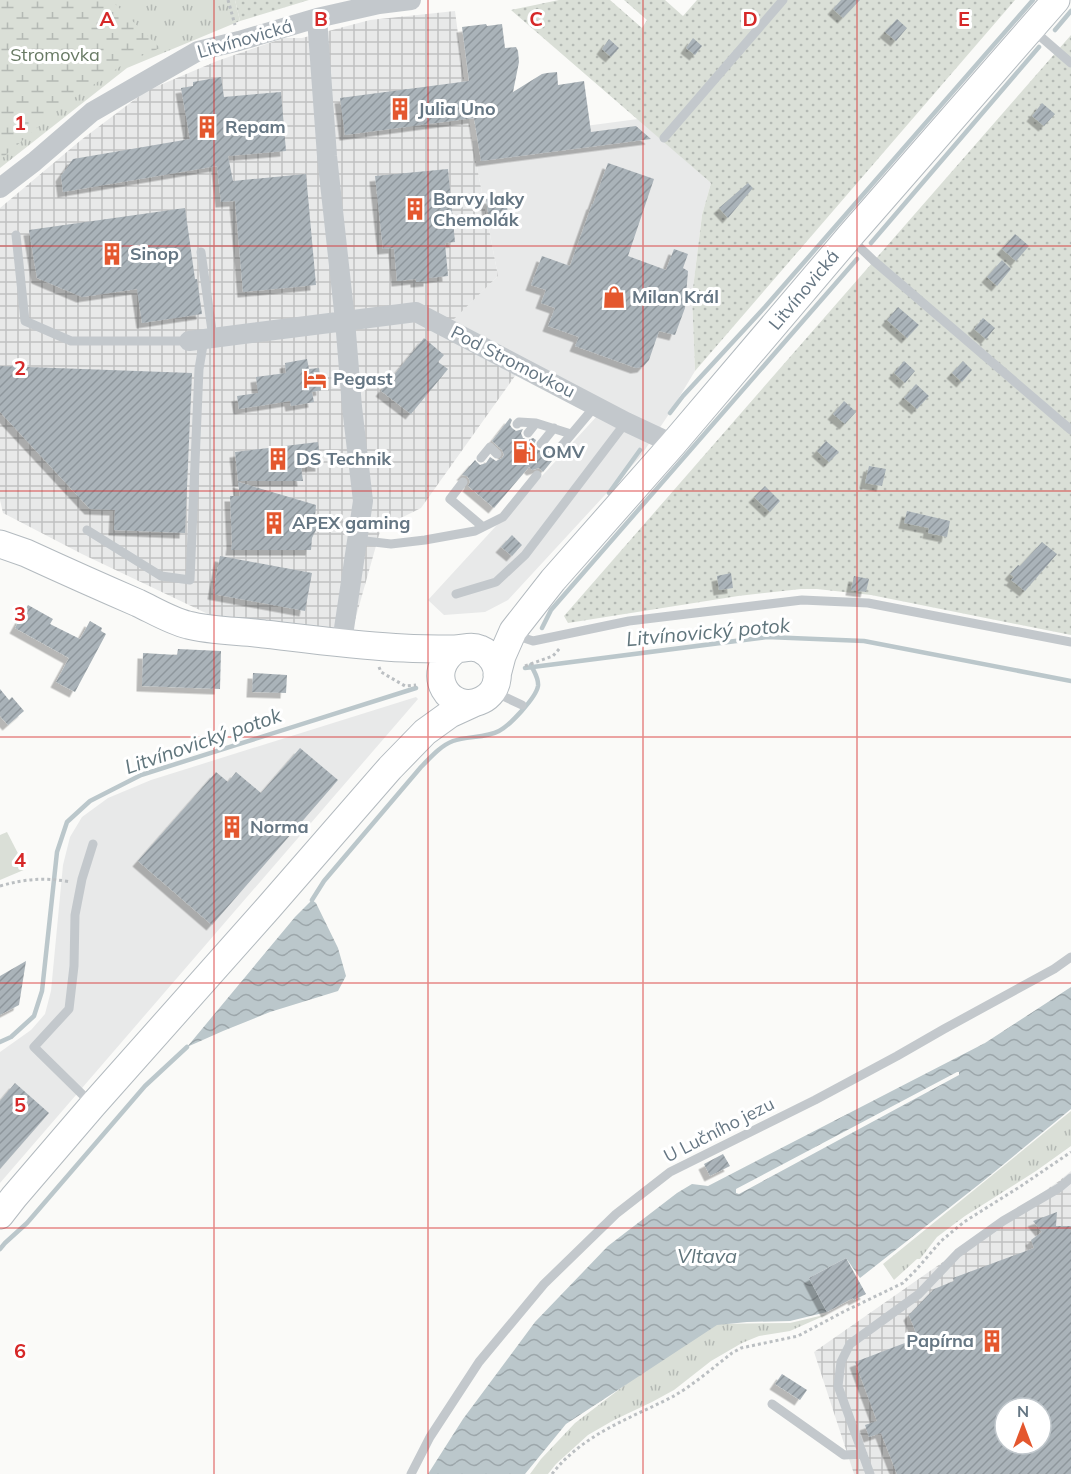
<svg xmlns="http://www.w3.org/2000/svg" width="1071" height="1474" viewBox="0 0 1071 1474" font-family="Mulish,sans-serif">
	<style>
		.built { fill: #e8e9e9 }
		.industrial { fill: url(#industrial-grid); fill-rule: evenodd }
		.grass { fill: url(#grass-tufts) }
		.wetland { fill: url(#wetland-marsh) }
		.garden { fill: url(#garden-dots) }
		.pitch { fill: #dadfd7 }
		.water { fill: url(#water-waves); fill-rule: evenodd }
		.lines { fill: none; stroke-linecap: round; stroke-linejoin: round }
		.stream { stroke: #bbc7cb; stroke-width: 4.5 }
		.building { fill: url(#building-hatch); fill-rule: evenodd; filter: url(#shadow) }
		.secondary-casing { stroke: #b3babf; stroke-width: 29 }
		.path { stroke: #bbbfc2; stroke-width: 3; stroke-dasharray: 3 3; stroke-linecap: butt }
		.lane { stroke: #c3c8cc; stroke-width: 9 }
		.street { stroke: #c3c8cc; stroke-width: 20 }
		.secondary { stroke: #fff; stroke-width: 27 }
		.grid { fill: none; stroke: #d62828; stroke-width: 1.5; stroke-opacity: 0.55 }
		.labels { text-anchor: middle; stroke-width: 6; stroke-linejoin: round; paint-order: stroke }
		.street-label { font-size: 18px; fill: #657683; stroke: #fff }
		.park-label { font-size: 18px; fill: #687a64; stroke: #fff }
		.poi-label { font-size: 18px; font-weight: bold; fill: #657683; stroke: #fff; text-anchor: start }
		.water-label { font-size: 20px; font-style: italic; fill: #60757c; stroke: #fff }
		.grid-label { font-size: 20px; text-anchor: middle; font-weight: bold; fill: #d62828; stroke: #fff; stroke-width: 6; stroke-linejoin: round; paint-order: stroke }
	</style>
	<defs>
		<pattern id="industrial-grid" width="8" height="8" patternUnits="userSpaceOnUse" patternTransform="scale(1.5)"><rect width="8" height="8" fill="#e8e9e9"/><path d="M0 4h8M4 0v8" fill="none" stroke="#c0c1c2"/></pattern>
		<pattern id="grass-tufts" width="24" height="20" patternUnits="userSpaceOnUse" patternTransform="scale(1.5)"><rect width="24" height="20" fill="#dadfd7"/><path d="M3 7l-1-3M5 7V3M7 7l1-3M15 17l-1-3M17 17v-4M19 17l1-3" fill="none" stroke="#b4b9b4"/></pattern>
		<pattern id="wetland-marsh" width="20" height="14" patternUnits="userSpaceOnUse" patternTransform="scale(1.5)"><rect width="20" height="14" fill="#dadfd7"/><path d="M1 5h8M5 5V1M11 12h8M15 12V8" fill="none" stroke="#b4b9b4"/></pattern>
		<pattern id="garden-dots" width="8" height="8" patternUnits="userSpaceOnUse" patternTransform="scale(1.5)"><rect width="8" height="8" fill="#dadfd7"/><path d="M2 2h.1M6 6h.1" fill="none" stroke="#b4b9b4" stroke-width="1.8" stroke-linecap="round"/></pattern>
		<pattern id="water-waves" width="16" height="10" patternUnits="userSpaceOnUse" patternTransform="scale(1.5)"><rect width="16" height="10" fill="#bbc7cb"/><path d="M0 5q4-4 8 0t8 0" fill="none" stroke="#9ca6aa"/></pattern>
		<pattern id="building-hatch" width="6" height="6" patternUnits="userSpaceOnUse" patternTransform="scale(1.5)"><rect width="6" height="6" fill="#aab3b9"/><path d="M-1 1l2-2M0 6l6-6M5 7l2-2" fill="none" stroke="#8e969c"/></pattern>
		<filter id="shadow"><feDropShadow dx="-5.5" dy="5.5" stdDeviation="0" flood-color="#0004"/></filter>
	</defs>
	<rect width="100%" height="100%" fill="#fafaf8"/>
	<!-- built -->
	<path class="built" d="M638,119L711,183L702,215L692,296L695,371L669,414L640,457L508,600L485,612L444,615L428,600L609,403L451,321L498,276L472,141Z
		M416,697L418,699L0,1183V1052L31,1030L45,1014L51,991L63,865L70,837L82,817L108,798L151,780Z"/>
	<!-- industrial -->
	<path class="industrial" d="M455,11L472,141L498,276L452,321L525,362L421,508L381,528L352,631L210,615L82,554L3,513L0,500V208L81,140L146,91L217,61L284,38H302L370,20Z
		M1071,1171V1474H854L814,1352L1059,1181ZM1005,1408H1041V1444H1005Z"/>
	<!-- grass -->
	<path class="grass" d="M0,0H235L240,21L127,68L0,168Z
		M1071,1111V1146L1036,1171L965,1216L937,1237L920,1259H917L894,1280L883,1264Z
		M828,1314L790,1331L759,1336L742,1343L711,1361L674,1390L652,1402L614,1420L588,1435L556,1464L548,1474H530L541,1459L575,1423L667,1353L715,1324L790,1323Z"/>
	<!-- wetland -->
	<path class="wetland" d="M0,0H111L160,48L125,63L61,107L0,160Z"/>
	<!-- garden -->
	<path class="garden" d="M235,0H309L240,21Z
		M559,0H610L642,28L647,20L624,0H665L683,16L697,0H1015L695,371L692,296L702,215L711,183L511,10Z
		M1071,35V635L871,595L817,589H801L738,596L568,623L564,616Z"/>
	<!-- pitch -->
	<path class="pitch" d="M7,832L26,869L0,880V835Z"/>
	<!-- water -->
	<path class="water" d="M312,900L316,903L338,948L346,976L338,991L270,1012L223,1031L187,1047L295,917Z
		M1071,987V1109L982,1182L860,1278L846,1258L809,1278L827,1312L790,1321L747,1322L717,1325L566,1424L525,1474H428L463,1419L535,1322L608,1246L677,1193L692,1184L708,1186L985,1043ZM957,1072H959V1075L739,1194L736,1193V1189Z"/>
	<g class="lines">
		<!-- stream -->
		<path class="stream" d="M1055,30L1071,11
			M871,243L1039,47
			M670,413L683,396L765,307L1033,0
			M613,496L609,493L640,450
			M542,628L551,610L857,259
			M525,668L767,637L864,641L1071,681
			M312,900L324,881L421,767C430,758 440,746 453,741C467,736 486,738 499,731C509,726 536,698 538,686C539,678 534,672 531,665
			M0,1042L11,1037L34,1016L42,991L57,852L67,822L90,801L141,775L416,688
			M0,1249L5,1243L27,1223L145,1086L187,1047"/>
	</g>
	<!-- building -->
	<path class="building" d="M841,0H860L843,18L833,9Z
		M897,19L907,28L896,41L885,32Z
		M486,24L487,26L502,24L505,48L516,47L518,51L519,62L513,92L542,74L547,73L557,72L558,85L584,81L591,132L636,126L651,139L481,161L474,118L345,135L340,98L469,81L462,27Z
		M693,38L702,46L695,55L686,48Z
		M609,39L619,48L611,57L602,49Z
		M221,77L224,97L281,92L286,151L228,156L233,181L306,174L316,285L243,292L235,201L221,202L217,166L63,192L61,176L73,159L190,139L181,88L193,86V82Z
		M1042,103L1055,114L1044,126L1032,116Z
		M608,163L654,179L628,256L666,270L674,249L688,254L683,268L688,271L685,308L675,335L659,331L649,360L643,367L636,368L575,346L579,337L548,326L555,308L541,303L546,290L531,285L542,256L570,266L592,204H593Z
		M448,169L455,242L445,243L448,276L429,278V281L416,282V279L397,281L394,248L383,249L375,176Z
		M748,183L753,188L728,218L719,208Z
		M506,196L508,216L489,219L486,199Z
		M185,208L195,279H197L202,314L142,323L137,289L82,297L37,278L29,230Z
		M1015,234L1029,246L1016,261L1002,249Z
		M1002,260L1011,269L997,286L987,277Z
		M898,307L919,325L907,338L887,320Z
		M983,318L995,328L986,339L974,329Z
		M424,338L444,355L438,362L448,369L411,414L381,391Z
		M307,359L309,369L319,368L322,390L312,392L314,402L291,406L290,401L239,409L237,396L258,393L256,377L286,373L285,363Z
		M904,361L915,371L905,383L894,373Z
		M963,361L972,370L962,382L952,373Z
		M0,366L192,373L185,533L114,530L115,510L90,509L0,412Z
		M916,384L929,396L917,409L904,398Z
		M844,401L856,412L845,424L833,414Z
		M510,418L512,420L510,425L512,428L516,431L523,429L521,433L523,438L528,440L533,438L536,440L534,444L536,449L541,451L546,448L549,451L548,458L552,461L543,472L539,468L532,470L529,467L494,508L468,486L470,482L469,479L467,476L462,475L475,460L480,465L486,463L490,457L496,461L502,458L504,455L502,450L492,441Z
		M826,441L839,452L829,462L817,451Z
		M318,442L321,466L301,467L303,481H238L235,452Z
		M869,466L886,469L882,486L865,483Z
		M238,482L316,505L315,517L316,530L312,538L311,550H231L232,543L230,496H240Z
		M765,486L780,501L770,512L754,497Z
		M907,511L950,521L947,537L928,533L929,528L904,523Z
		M512,535L522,545L512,556L501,547Z
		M1042,542L1057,554L1025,591L1011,580L1014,577L1010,574L1018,565L1020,566Z
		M220,556L312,573L305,611L213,594Z
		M731,573L733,588L719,590L717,576Z
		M854,576L869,579L866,592L851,590Z
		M28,605L53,619L50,624L80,639L90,621L102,628L101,631L106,634L75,692L56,682L69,658L15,628Z
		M178,649L221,651L220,689L142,686L143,653L177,655Z
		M253,673L287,675L286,693L252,692Z
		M0,689L9,700L12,697L24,711L8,725L0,716Z
		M300,748L338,780L212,925L138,861L216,772L228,782L236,772L261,793Z
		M26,961L19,1005L0,1015V976Z
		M15,1083L49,1113L0,1169V1101Z
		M723,1154L730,1166L710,1176L704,1164Z
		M1057,1212L1056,1226H1071V1474H897L881,1433L869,1437L865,1425L877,1421L855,1362L918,1338L909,1315L934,1289L954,1281L953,1278L1034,1248L1031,1240L1042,1232L1033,1221ZM1005,1408H1041V1444H1005Z
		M846,1258L866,1294L854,1300L853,1298L827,1312L809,1278Z
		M782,1374L807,1390L800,1400L775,1384Z"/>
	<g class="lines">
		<!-- secondary casing -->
		<g class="secondary-casing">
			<path id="secondary" d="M0,544L26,553C63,570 101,587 138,603C153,610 171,621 188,625C210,631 241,631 264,634C311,639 357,646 404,648C420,649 437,649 454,649C463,649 471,645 480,649C492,654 499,667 497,679C496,688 490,696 482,700C450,716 422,672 457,649
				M497,675L502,656L513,631L553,580L673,444L849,237L1056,0
				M0,1215L14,1197L93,1105L269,907L390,768L425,732L450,714L474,703"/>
		</g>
		<!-- path -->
		<path class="path" d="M228,0L235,25
			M525,666L553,656L560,648
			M379,667L381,672L405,686L416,685
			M0,886C25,879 44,877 71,882
			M552,1474C583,1434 629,1419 672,1397C692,1386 714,1367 732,1353L741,1348L798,1336L843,1312L903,1283L916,1270L941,1241L964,1222L1021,1186L1071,1152"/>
		<!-- lane -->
		<path class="lane" d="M1033,30L1071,63
			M664,138L783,0
			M16,235L25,321L71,341H189
			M851,239L874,261L1071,430
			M201,252L213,338
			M517,424L519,422L536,423L571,434
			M528,433L536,423
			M541,444L554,428
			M554,455L596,405
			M481,458L490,447L497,454
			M463,482L450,499L483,527
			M87,530L161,576L190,580L199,369L204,339
			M357,540L391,544L425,540L475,531L503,517L537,475
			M456,594L496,582L525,555L626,422
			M521,637L533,641L629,621L802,600L868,603L1071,642
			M505,697L522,705
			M91,1103L34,1047L69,1009L74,966L75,915L82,879L93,844
			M772,1404L844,1455L863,1454
			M411,1474L430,1437L479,1362L544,1284L616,1214L670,1172L815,1100L897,1056L944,1029L1054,969L1071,957
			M870,1474L838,1386L841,1362L850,1344L919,1294L958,1253L1003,1221L1059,1188L1071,1178"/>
		<!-- street -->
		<path class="street" d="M317,18L327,156L345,320L352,407L363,501L342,642
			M0,188L34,162L92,112L198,51L239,41L317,18L379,4L411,0
			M189,341L416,312L626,422L673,444"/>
		<!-- secondary -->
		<use href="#secondary" class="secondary"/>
	</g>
	<!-- grid -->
	<path class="grid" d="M214,0V1474M428,0V1474M643,0V1474M857,0V1474M0,246H1071M0,491H1071M0,737H1071M0,983H1071M0,1228H1071"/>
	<!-- icons -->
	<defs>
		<g id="building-bare" transform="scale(1.8)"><path d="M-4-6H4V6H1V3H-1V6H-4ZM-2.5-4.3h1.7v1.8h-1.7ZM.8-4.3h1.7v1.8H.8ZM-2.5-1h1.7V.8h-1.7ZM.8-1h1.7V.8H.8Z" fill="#e4572e" stroke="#fff" stroke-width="2.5" paint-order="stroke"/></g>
		<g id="shop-bare" transform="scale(1.8)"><path d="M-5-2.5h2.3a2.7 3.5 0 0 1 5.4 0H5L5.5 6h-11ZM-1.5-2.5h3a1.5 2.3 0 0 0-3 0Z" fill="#e4572e" stroke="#fff" stroke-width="2.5" paint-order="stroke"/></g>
		<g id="hotel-bare" transform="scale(1.8)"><path d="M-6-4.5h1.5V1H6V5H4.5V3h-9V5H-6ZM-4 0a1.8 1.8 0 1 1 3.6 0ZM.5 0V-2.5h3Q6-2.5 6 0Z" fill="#e4572e" stroke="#fff" stroke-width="2.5" paint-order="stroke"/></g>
		<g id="fuel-bare" transform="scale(1.8)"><path d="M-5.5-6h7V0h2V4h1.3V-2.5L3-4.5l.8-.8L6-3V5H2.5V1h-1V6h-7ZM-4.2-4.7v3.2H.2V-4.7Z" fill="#e4572e" stroke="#fff" stroke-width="2.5" paint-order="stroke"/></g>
	</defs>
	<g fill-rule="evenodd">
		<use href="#building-bare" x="400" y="109"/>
		<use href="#building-bare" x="207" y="127"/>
		<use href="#building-bare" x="415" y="209"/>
		<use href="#building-bare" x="112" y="254"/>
		<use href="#shop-bare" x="614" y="297"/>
		<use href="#hotel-bare" x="315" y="379"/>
		<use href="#fuel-bare" x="524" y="452"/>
		<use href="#building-bare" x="278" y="459"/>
		<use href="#building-bare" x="274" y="523"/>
		<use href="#building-bare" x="232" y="827"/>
		<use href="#building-bare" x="992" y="1341"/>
	</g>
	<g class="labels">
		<!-- street labels -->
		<g class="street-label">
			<text transform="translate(245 39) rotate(-16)" y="6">Litvínovická</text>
			<text transform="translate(804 290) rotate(-50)" y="6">Litvínovická</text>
			<text transform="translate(513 362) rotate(27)" y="6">Pod Stromovkou</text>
			<text transform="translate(719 1130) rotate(-27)" y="6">U Lučního jezu</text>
		</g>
		<!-- park labels -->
		<g class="park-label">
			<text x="55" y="61">Stromovka</text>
		</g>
		<!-- poi labels -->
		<g class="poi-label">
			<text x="418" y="115">Julia Uno</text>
			<text x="225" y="133">Repam</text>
			<text x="433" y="205">Barvy laky<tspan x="433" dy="21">Chemolák</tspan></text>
			<text x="130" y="260">Sinop</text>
			<text x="632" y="303">Milan Král</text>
			<text x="333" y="385">Pegast</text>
			<text x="542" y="458">OMV</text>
			<text x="296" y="465">DS Technik</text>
			<text x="292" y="529">APEX gaming</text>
			<text x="250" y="833">Norma</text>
			<text x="974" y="1347" text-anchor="end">Papírna</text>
		</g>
		<!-- water labels -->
		<g class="water-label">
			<text transform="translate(708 632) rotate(-5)" y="7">Litvínovický potok</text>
			<text transform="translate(203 741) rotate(-19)" y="7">Litvínovický potok</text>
			<text x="707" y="1263">Vltava</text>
		</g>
	</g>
	<g class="grid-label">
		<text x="107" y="26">A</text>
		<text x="321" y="26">B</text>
		<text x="536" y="26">C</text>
		<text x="750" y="26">D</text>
		<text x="964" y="26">E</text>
		<text x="20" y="130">1</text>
		<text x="20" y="375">2</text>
		<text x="20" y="621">3</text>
		<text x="20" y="867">4</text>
		<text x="20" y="1112">5</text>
		<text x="20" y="1358">6</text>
	</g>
	<!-- north arrow -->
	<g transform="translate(1023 1426)"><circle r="28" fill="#ffffff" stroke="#c1c8cd" stroke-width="1.5"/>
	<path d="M0-4.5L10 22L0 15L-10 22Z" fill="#e4572e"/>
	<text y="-9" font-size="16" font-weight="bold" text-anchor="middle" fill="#657683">N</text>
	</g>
</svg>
